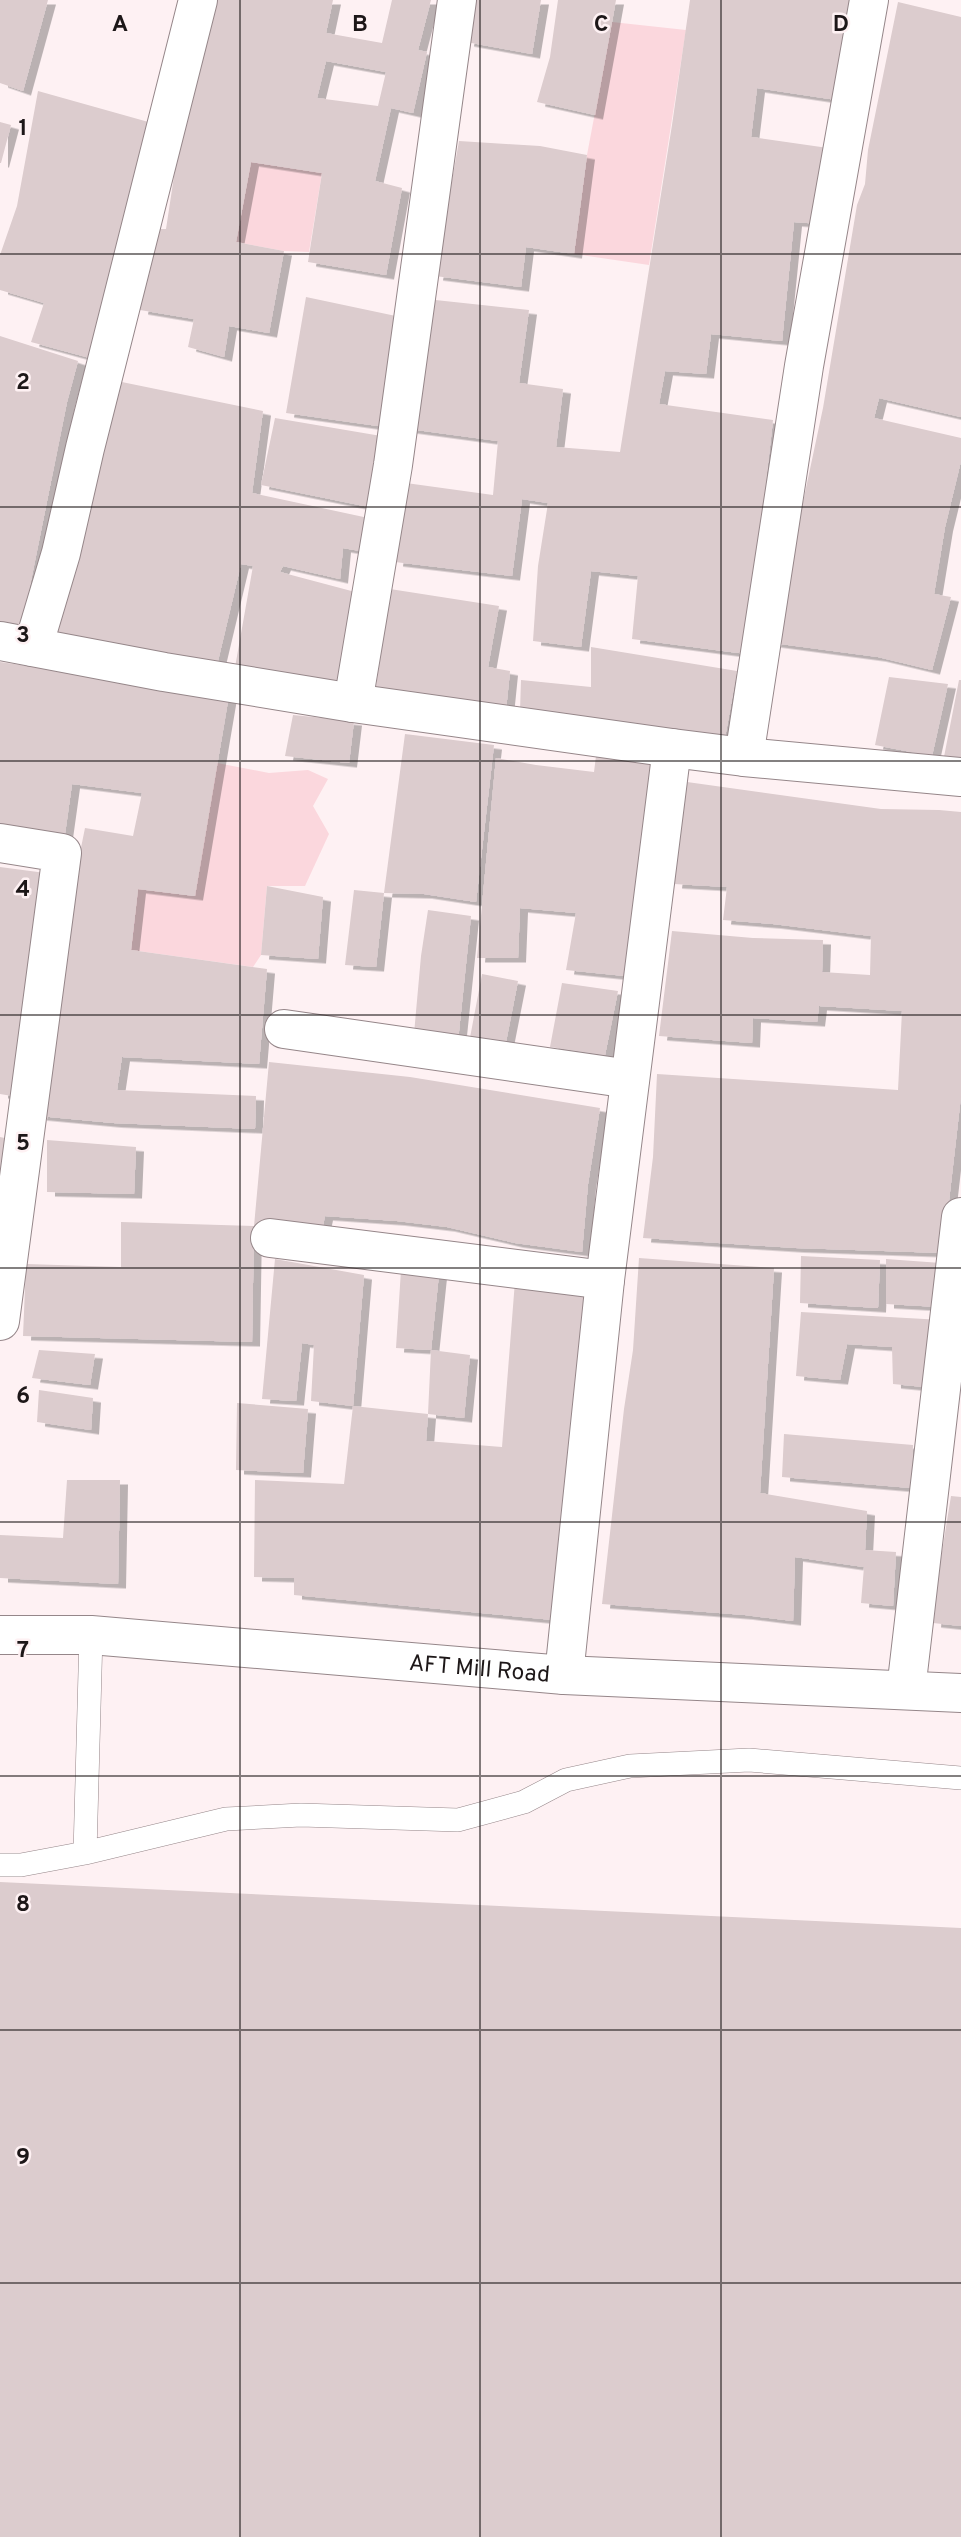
<svg xmlns="http://www.w3.org/2000/svg" width="961" height="2537" viewBox="0 0 961 2537" font-family="Overpass,sans-serif">
	<style>
		.green { fill: #fbd7dd }
		.building { fill: #dcccce; fill-rule: evenodd; filter: url(#shadow) }
		.lines { fill: none; stroke-linecap: round; stroke-linejoin: round }
		.lane-casing { stroke: #958689; stroke-width: 24 }
		.street-casing { stroke: #958689; stroke-width: 40 }
		.lane { stroke: #fff; stroke-width: 23 }
		.street { stroke: #fff; stroke-width: 38 }
		.grid { fill: none; stroke: #1d1718; stroke-width: 2; stroke-opacity: 0.55 }
		.labels { text-anchor: middle; stroke-width: 5; stroke-linejoin: round; paint-order: stroke }
		.street-label { font-size: 23px; fill: #1d1718; stroke: #fef1f3 }
		.grid-label { font-size: 23px; text-anchor: middle; font-weight: bold; fill: #1d1718; stroke: #fef1f3; stroke-width: 5; stroke-linejoin: round; paint-order: stroke }
	</style>
	<defs>
		<filter id="shadow"><feDropShadow dx="8" dy="4.5" stdDeviation="0" flood-color="#0004"/></filter>
	</defs>
	<rect width="100%" height="100%" fill="#fef1f3"/>
	<!-- green -->
	<path class="green" d="M612,22L686,30L649,265L574,254L587,155Z
		M251,162L322,173L309,252L284,251L236,242Z
		M217,763L269,773L308,770L328,779L313,806L329,834L305,886H267L261,955L253,967L131,950L138,889L194,896Z"/>
	<!-- building -->
	<path class="building" d="M0,0H48L23,91L0,83Z
		M213,0H333L326,33L382,43L392,0H431L418,50L427,52L413,113L391,108L375,181L402,188L386,275L308,262L322,173L251,162L236,242L284,251L269,333L229,326L224,357L188,347L194,319L140,310L154,229H166L178,150ZM326,61L386,72L378,106L317,98Z
		M473,0H541L532,54L466,42Z
		M558,0H616L595,115L537,102L550,57Z
		M690,0H862L843,101L757,88L751,137L835,149L821,224L794,222L782,341L711,334L706,374L665,371L659,404L773,420L746,654L632,639L638,576L591,571L581,647L533,641L538,566L548,503L522,499L512,576L395,562L406,483L493,495L498,441L409,429L426,299L529,310L519,383L563,389L556,447L620,452L672,125Z
		M898,2L961,17V417L879,398L874,418L961,438V461L945,527L934,594L951,597L932,670L878,657L773,643L823,408L857,205L865,184L868,150Z
		M38,91L152,123L101,361L31,342L44,303L0,290V255L17,206Z
		M0,122L11,125L1,163H0Z
		M459,141L540,146L587,155L574,254L526,247L521,287L435,276Z
		M306,297L410,319L392,428L286,413Z
		M0,336L78,361L67,402L21,630L0,627Z
		M112,380L263,411L252,493L373,519L366,552L343,548L340,579L283,566L280,572L359,593L338,690L234,673L253,566L241,564L217,665L50,632Z
		M275,418L387,437L374,508L261,485Z
		M390,589L499,606L488,667L510,671L506,710L375,694Z
		M591,647L737,671L724,743L520,712L521,680L591,687Z
		M0,662L229,695L195,896L138,889L131,950L267,969L259,1064L122,1057L117,1090L256,1096L255,1129L113,1123L39,1116L74,882L85,828L133,836L142,793L72,784L64,841L0,828Z
		M889,677L948,684L932,756L875,745Z
		M959,680H961V764L943,762Z
		M293,715L354,721L349,763L285,756Z
		M405,734L494,745L476,902L424,894L384,893Z
		M596,756L654,763L625,976L566,970L576,913L520,908L518,958H477L496,758L536,765L594,772Z
		M687,782L881,809L939,810L961,812V1096L943,1253L796,1248L643,1238L653,1157L657,1074L898,1090L902,1011L819,1006L817,1022L753,1018L752,1043L659,1036L672,931L753,938L823,940L822,972L870,975L871,936L773,924L723,920L727,887L674,884Z
		M0,867L53,874L24,1098L0,1094Z
		M267,886L323,897L318,959L261,955Z
		M354,890L384,893L376,967L345,965Z
		M428,910L471,916L458,1041L414,1034L421,956Z
		M482,974L518,981L505,1047L469,1043Z
		M562,983L618,991L605,1055L550,1047Z
		M269,1062L410,1077L600,1108L588,1184L582,1252L515,1243L447,1227L397,1221L325,1216L322,1230L254,1226Z
		M0,1137L9,1139L0,1195Z
		M47,1140L136,1147L134,1194L47,1192Z
		M121,1222L254,1226L252,1342L23,1336L26,1264L121,1267Z
		M801,1256L880,1260L878,1308L800,1303Z
		M639,1258L774,1268L760,1493L867,1511L865,1550L896,1552L893,1606L861,1603L864,1567L795,1557L793,1621L745,1615L602,1604L624,1409L633,1350Z
		M275,1259L364,1275L353,1406L311,1401L314,1345L302,1343L296,1401L262,1399Z
		M886,1259L941,1263L939,1307L886,1304Z
		M401,1270L439,1274L431,1350L470,1355L464,1418L428,1414L431,1350L396,1348Z
		M515,1281L596,1294L553,1620L294,1595V1578L254,1577L255,1480L344,1484L353,1406L428,1414L426,1441L502,1447Z
		M801,1312L942,1320L935,1388L893,1384L892,1347L847,1344L840,1380L796,1376Z
		M39,1350L95,1354L90,1385L32,1378Z
		M39,1390L93,1398L91,1430L37,1422Z
		M237,1403L308,1409L303,1473L236,1470Z
		M784,1434L913,1445L911,1488L782,1477Z
		M67,1480H120L118,1584L0,1578V1535L63,1538Z
		M951,1496L961,1497V1626L933,1623L940,1564Z
		M0,1882L961,1928V2537H0Z"/>
	<g class="lines">
		<!-- lane casing -->
		<g class="lane-casing">
			<path id="lane" d="M85,1853L91,1635
				M0,1865H21L85,1853L226,1819L301,1815L458,1820L524,1802L566,1780L630,1766L749,1760L961,1778"/>
		</g>
		<!-- street casing -->
		<g class="street-casing">
			<g id="street">
				<path d="M0,641L164,672L353,703L672,748L744,757L961,777"/>
				<path d="M33,647L61,553L85,448L198,0"/>
				<path d="M353,703L393,465L457,0"/>
				<path d="M744,757L804,366L869,0"/>
				<path d="M0,843L62,853L0,1321"/>
				<path d="M284,1029L630,1079"/>
				<path d="M270,1238L605,1280"/>
				<path id="s1" d="M0,1635H91L564,1675L961,1693"/>
				<path d="M564,1675L605,1280L672,748"/>
				<path d="M906,1690L961,1217"/>
			</g>
		</g>
		<!-- lane -->
		<use href="#lane" class="lane"/>
		<!-- street -->
		<use href="#street" class="street"/>
	</g>
	<!-- grid -->
	<path class="grid" d="M240,0V2537M480,0V2537M721,0V2537M0,254H961M0,507H961M0,761H961M0,1015H961M0,1268H961M0,1522H961M0,1776H961M0,2030H961M0,2283H961"/>
	<g class="labels">
		<!-- street labels -->
		<g class="street-label">
			<text dy="8" stroke="none"><textPath href="#s1" startOffset="481">AFT Mill Road</textPath></text>
		</g>
	</g>
	<g class="grid-label">
		<text x="120" y="31">A</text>
		<text x="360" y="31">B</text>
		<text x="601" y="31">C</text>
		<text x="841" y="31">D</text>
		<text x="23" y="135">1</text>
		<text x="23" y="389">2</text>
		<text x="23" y="642">3</text>
		<text x="23" y="896">4</text>
		<text x="23" y="1150">5</text>
		<text x="23" y="1403">6</text>
		<text x="23" y="1657">7</text>
		<text x="23" y="1911">8</text>
		<text x="23" y="2164">9</text>
	</g>
</svg>
